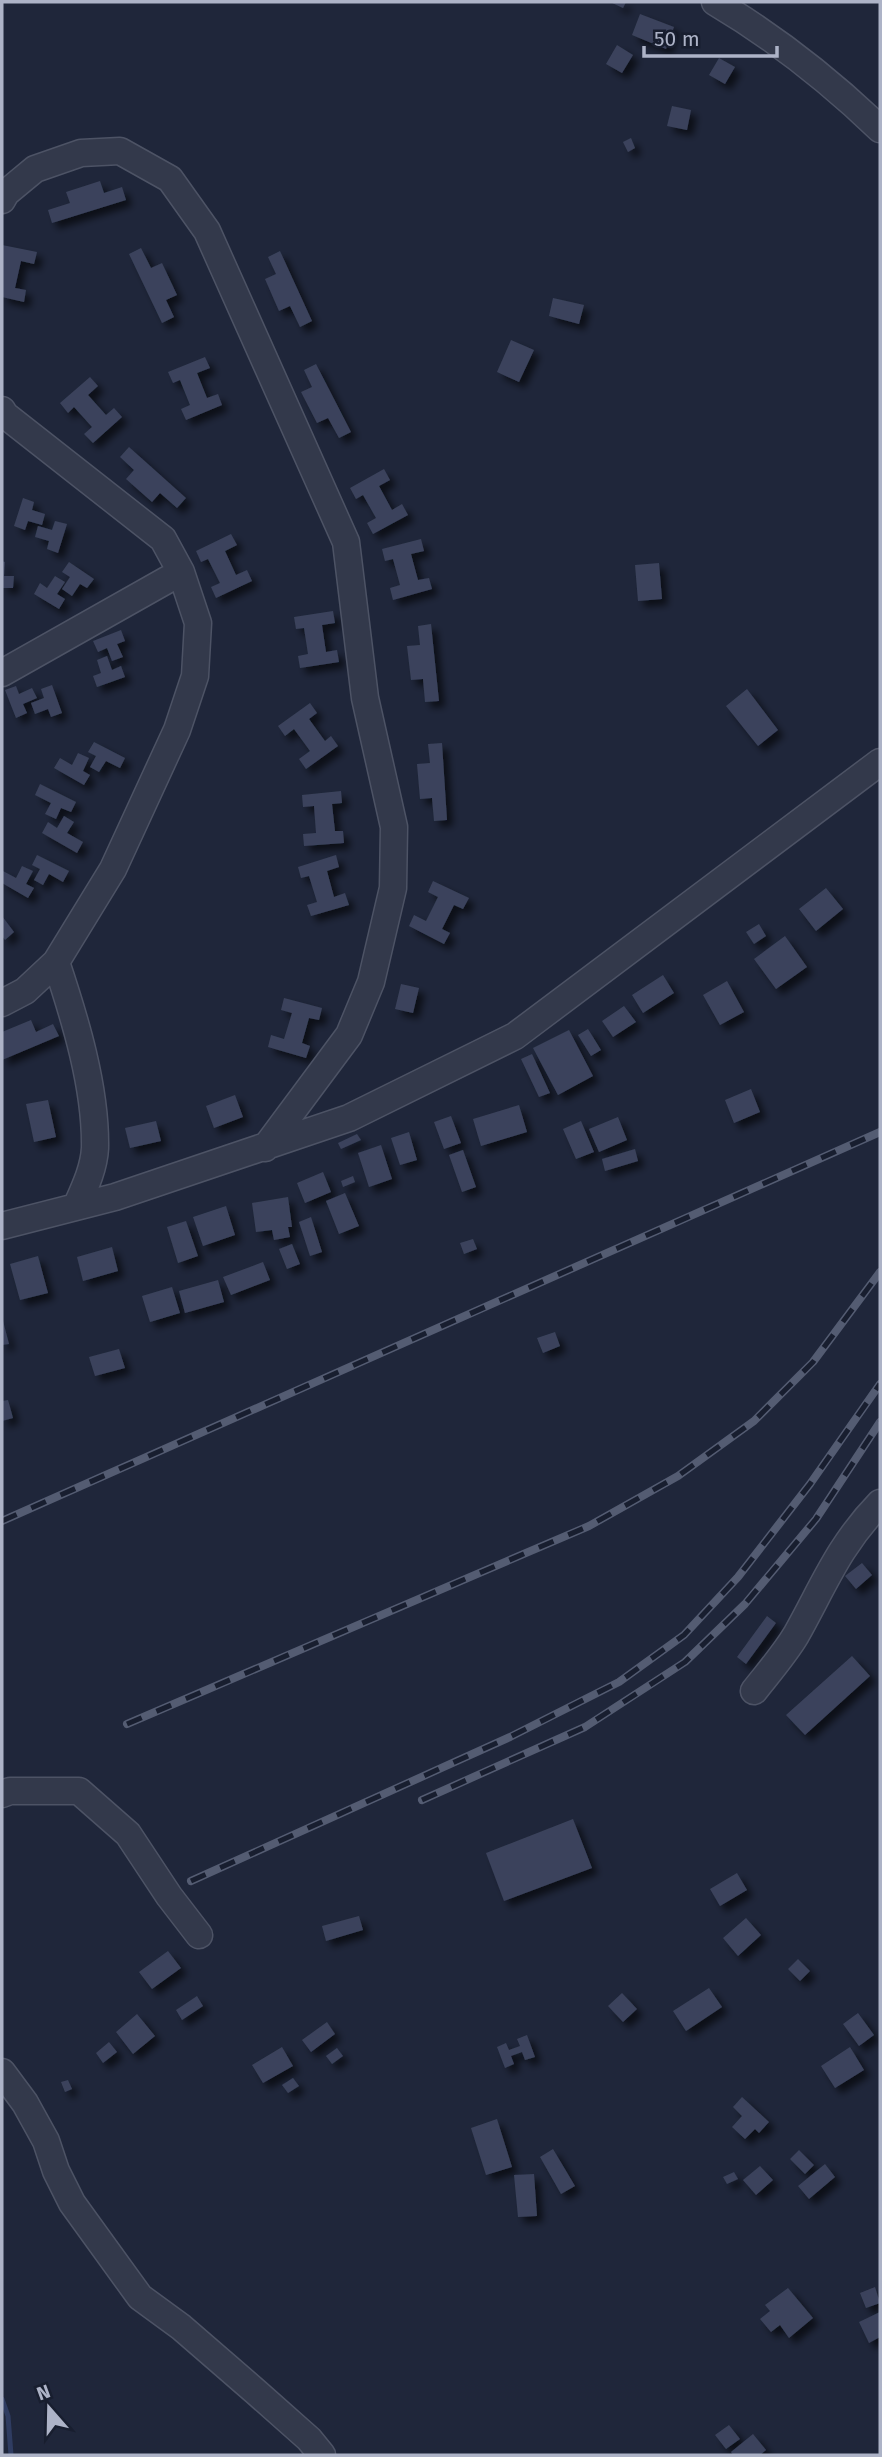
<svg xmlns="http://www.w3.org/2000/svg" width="882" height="2457" viewBox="0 0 882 2457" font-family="'Fira Sans',sans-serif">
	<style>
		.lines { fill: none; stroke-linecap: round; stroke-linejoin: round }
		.stream { stroke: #2f3c61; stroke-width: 5 }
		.building { fill: #3b435b; filter: url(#shadow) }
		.minor-casing { stroke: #4d5365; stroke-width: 29 }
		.minor { stroke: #33394b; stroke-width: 26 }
		.rail-casing { stroke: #545c72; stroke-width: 8 }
		.rail { stroke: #181e2f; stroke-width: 5; stroke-dasharray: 16; stroke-linecap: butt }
	</style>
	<defs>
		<filter id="shadow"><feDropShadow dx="6" dy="6" stdDeviation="3.5" flood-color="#0009"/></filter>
	</defs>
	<rect width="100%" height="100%" fill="#1f263a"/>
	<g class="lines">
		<!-- stream -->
		<path class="stream" d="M2,2399L8,2416L11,2455"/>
	</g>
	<!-- building -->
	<path class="building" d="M610,2H626L623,8Z
		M640,14L674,27L666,49L632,35Z
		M617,45L633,55L622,73L606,64Z
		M719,58L735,67L725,84L709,75Z
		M672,106L691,110L687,130L667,126Z
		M631,138L635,148L628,152L623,142Z
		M100,181L104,193L122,187L126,200L52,223L48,210L70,203L66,192Z
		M2,245L37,252L34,264L21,261L15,288L26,290L24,302L2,297Z
		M141,248L151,268L162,263L177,295L166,300L174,317L162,323L129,254Z
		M280,251L312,321L300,327L290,306L279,311L265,279L276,274L268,257Z
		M553,298L584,305L579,324L549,316Z
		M511,340L534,350L519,382L497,372Z
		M205,357L210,368L197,373L207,398L218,394L222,405L186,420L181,409L190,405L180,380L173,383L168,372Z
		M316,364L351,432L339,438L328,418L317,423L301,392L312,387L304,370Z
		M90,377L98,386L88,395L106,415L114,408L122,417L93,443L84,434L92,427L74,407L68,413L60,403Z
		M129,447L186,498L177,508L160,493L152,502L126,479L134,470L120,457Z
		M384,469L390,480L379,486L392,510L402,504L408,515L373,534L367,523L376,518L363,495L356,499L350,488Z
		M23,498L34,502L32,510L45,514L42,525L28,521L25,530L14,526Z
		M55,521L67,524L58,553L47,549L49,541L35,537L38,526L52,530Z
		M231,534L237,545L225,551L236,575L247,570L252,581L216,598L211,587L220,583L208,559L201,562L196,551Z
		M421,539L424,551L411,554L418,580L429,578L432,589L393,600L390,588L400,585L393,559L385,561L382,549Z
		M2,561L5,562L4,576H14L13,588H2Z
		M69,562L94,579L87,588L80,584L72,596L62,589L70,577L62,572Z
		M659,563L662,599L638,601L635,565Z
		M55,576L65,582L57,594L65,599L59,609L34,594L40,583L47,588Z
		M333,611L335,623L322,625L326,652L337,650L339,662L300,668L298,656L308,654L304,628L296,629L294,617Z
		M431,624L439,701L425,702L423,679L411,680L407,646L420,645L418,626Z
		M121,630L125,641L117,644L123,657L112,661L107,648L98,652L93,641Z
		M107,656L112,670L121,666L125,677L97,687L93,676L101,673L97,660Z
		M52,685L62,713L51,717L48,709L35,714L31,703L44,698L41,689Z
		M16,686L19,694L32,688L37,698L23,704L27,713L16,718L5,690Z
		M747,689L778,730L758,746L726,706Z
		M310,703L317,713L309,719L325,741L331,736L338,746L306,769L299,759L310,751L294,729L285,736L278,726Z
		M94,742L125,758L120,768L106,761L99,772L90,767L96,756L88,752Z
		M442,743L447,820L434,821L432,798L420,799L417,764L430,763L428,744Z
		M78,753L89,758L83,771L90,775L84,785L54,768L60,758L72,765Z
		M40,784L76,802L71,812L61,808L56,819L45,814L51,803L35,795Z
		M341,791L342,803L332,804L335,831H343L344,843L304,846L303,834L316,833L314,806L303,807L302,795Z
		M64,816L74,822L67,833L83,842L77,853L42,833L48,822L57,828Z
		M37,855L69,871L63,882L49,874L43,885L34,880L40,869L32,865Z
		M336,855L339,867L327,871L334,897L345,893L349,905L311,916L307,905L317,902L309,876L301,878L298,867Z
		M22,866L33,871L26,884L34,888L28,898L2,883L3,871L16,878Z
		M433,881L469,898L463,909L454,905L442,929L450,933L444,944L409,926L414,915L426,921L438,897L428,892Z
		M826,888L843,909L816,931L799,909Z
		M2,916L14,932L5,940L2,936Z
		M759,924L766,936L754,944L746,932Z
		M785,936L807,967L776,989L754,959Z
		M663,975L674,993L643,1013L632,995Z
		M727,981L744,1012L720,1025L703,995Z
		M401,984L419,988L413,1013L395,1009Z
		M284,998L322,1008L319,1020L309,1018L302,1043L310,1046L306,1058L268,1047L271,1035L284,1039L292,1013L281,1010Z
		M624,1006L636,1022L613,1037L602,1021Z
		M31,1020L36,1032L53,1024L59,1036L2,1060V1032Z
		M588,1029L601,1050L591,1056L578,1035Z
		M569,1030L593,1076L558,1095L533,1048Z
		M532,1054L550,1093L539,1097L521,1059Z
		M751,1089L760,1112L734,1123L725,1100Z
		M235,1095L243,1117L214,1128L206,1106Z
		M48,1100L56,1137L34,1142L26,1104Z
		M519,1105L527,1132L481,1146L473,1119Z
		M451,1116L461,1143L444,1149L434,1122Z
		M618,1117L627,1140L599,1152L589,1129Z
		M156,1121L161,1141L130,1148L125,1128Z
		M581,1121L594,1152L576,1159L563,1129Z
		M409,1132L417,1160L400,1165L391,1138Z
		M357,1134L361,1140L341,1149L338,1143Z
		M381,1145L392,1179L369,1187L358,1153Z
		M635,1149L638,1161L605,1171L602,1159Z
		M463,1150L476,1187L462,1192L449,1155Z
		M323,1172L331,1192L305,1203L297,1183Z
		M353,1176L355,1182L343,1187L341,1181Z
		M345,1193L359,1226L339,1234L326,1201Z
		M288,1197L292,1227H288L290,1237L274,1240L272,1230L256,1232L252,1203Z
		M226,1206L235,1235L203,1246L193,1217Z
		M311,1217L322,1252L310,1256L299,1222Z
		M186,1221L198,1256L178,1263L167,1227Z
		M473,1239L477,1249L464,1254L460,1243Z
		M292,1244L300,1264L287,1269L279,1249Z
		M112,1247L118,1271L83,1281L77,1257Z
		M38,1256L48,1293L20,1300L10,1264Z
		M263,1262L270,1280L231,1295L223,1277Z
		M218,1280L224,1302L185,1313L179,1291Z
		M172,1287L180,1313L150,1322L142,1296Z
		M2,1317L9,1344L2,1345Z
		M555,1332L560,1346L543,1353L537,1338Z
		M119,1349L125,1368L95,1376L89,1357Z
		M8,1400L13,1418L2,1421V1401Z
		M862,1563L872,1575L856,1589L845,1576Z
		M767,1616L776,1623L746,1664L737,1657Z
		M852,1656L870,1676L805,1735L786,1715Z
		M573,1819L592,1868L504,1901L486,1853Z
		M737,1873L747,1890L720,1906L710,1889Z
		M359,1916L363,1930L326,1941L322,1926Z
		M746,1918L761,1935L738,1956L723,1938Z
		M168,1951L181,1968L152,1989L139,1972Z
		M798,1959L810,1971L800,1981L788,1969Z
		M709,1988L722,2007L686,2031L673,2011Z
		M622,1993L637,2009L623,2022L608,2006Z
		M197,1996L203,2006L182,2020L176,2010Z
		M858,2013L874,2035L859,2046L843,2024Z
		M137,2014L155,2036L133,2054L116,2032Z
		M327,2022L335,2034L311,2052L302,2040Z
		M527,2035L535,2057L525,2060L522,2052L511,2056L514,2064L505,2068L497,2047L506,2043L509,2050L520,2046L517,2039Z
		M109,2042L117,2052L103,2063L96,2053Z
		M282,2047L293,2066L263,2083L252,2065Z
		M850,2047L864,2070L835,2088L821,2066Z
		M337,2048L343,2056L332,2064L326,2056Z
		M293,2078L299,2086L288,2093L282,2085Z
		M68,2080L72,2089L65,2092L61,2082Z
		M742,2097L769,2122L759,2133L755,2129L745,2139L732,2127L742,2116L733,2107Z
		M497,2119L512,2167L486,2175L471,2128Z
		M553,2149L575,2186L561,2194L540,2157Z
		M799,2150L814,2165L805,2174L790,2159Z
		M825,2164L835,2177L809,2199L798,2186Z
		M760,2166L773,2180L756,2195L743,2180Z
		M734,2172L738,2179L727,2184L723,2177Z
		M534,2174L537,2216L518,2217L514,2175Z
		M875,2287L880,2303L866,2308L860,2293Z
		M788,2288L813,2318L789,2338L780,2325L771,2332L760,2319L770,2311L765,2305Z
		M880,2312V2337L869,2343L859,2322Z
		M729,2425L740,2439L726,2449L715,2435Z
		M753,2434L766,2450L760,2455H733L731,2452Z"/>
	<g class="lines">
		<!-- minor casing -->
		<g class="minor-casing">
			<path id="minor" d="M715,2C774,37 831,82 880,129
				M2,200L6,193L35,169L81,153L120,151L170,179L207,231L346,542L365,698L394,827L393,888L371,982L349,1035L265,1148
				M2,410L5,415L163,539L181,572L198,623L195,676L177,730L113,869L56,962L25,991L2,1003
				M2,673L181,572
				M56,962C75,1019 96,1087 95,1148C94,1168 85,1187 77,1205
				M2,1226L115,1197L349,1118L515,1036L880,762
				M754,1691C768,1673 784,1655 796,1635C824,1585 839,1545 880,1503
				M2,1794L10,1791H79L128,1834L169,1896L199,1935
				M2,2072L25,2103L46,2141L56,2171L72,2203L140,2297L181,2327L256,2392L309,2439L322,2455"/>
		</g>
		<!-- minor -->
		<use href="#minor" class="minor"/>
		<!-- rail casing -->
		<g class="rail-casing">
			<path id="rail" d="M2,1521L880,1132
				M127,1724L589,1526L678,1476L754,1421L813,1362L880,1272
				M422,1800L585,1727L685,1662L745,1604L816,1519L880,1422
				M191,1881L510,1737L619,1682L684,1635L738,1577L810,1484L880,1384"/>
		</g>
		<!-- rail -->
		<use href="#rail" class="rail"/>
	</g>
	<!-- border -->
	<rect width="882" height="2457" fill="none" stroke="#adb3c7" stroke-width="7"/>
	<!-- north arrow -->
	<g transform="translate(49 2408) rotate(340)" stroke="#181e2f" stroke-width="5" paint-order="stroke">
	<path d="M0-5L12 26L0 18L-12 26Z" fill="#adb3c7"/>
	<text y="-10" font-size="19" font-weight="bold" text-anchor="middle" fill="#adb3c7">N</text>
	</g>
	<!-- scale -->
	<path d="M644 46v10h133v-10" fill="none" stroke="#adb3c7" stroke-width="3.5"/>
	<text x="654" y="46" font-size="21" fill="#adb3c7" stroke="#181e2f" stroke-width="5" paint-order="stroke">50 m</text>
</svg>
